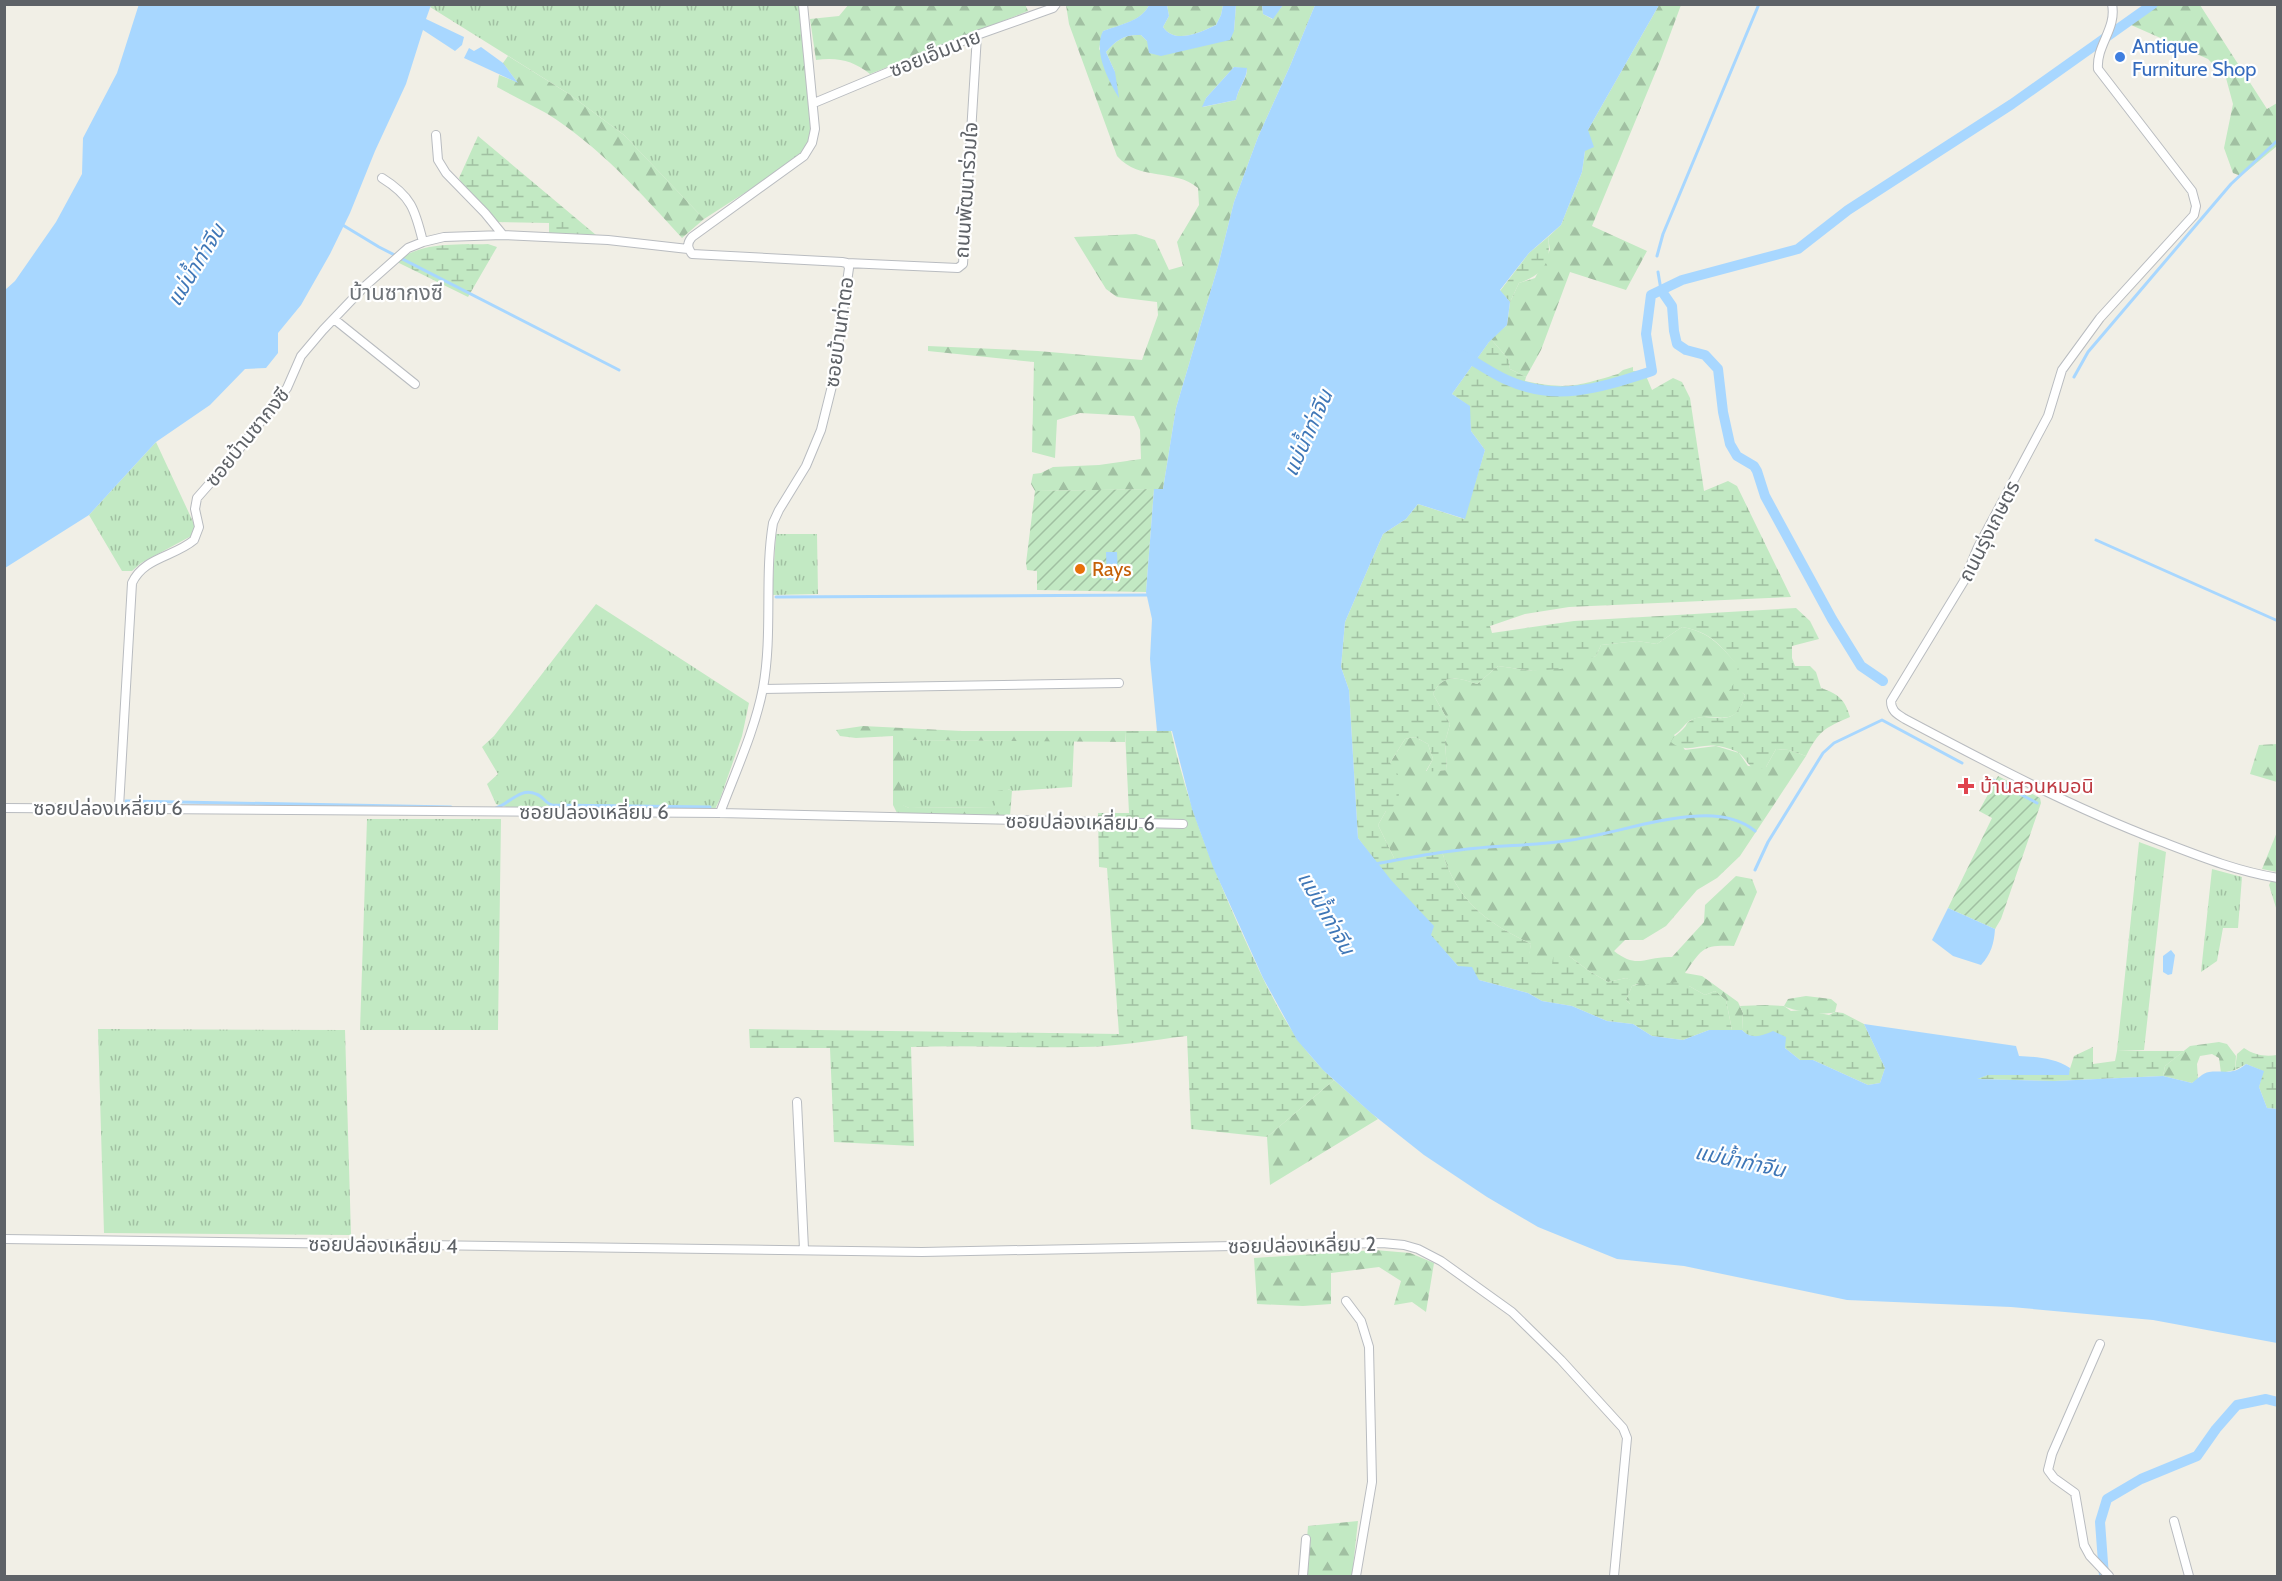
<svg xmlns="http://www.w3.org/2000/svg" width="2282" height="1581" viewBox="0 0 2282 1581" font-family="Cabin,'Noto Sans Thai',sans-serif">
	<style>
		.grass { fill: url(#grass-tufts) }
		.forest { fill: url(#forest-firs); fill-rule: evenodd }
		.wetland { fill: url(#wetland-marsh) }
		.garden { fill: url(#garden-furrows) }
		.water { fill: #a8d7ff }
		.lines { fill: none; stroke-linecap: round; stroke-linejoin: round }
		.stream { stroke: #a8d7ff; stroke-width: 3 }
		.canal { stroke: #a8d7ff; stroke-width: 10 }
		.minor-casing { stroke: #b9bcc0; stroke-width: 10 }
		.minor { stroke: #fff; stroke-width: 8 }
		.shop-dot { fill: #3f7fe0; stroke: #fff; stroke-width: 2 }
		.food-dot { fill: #e8710a; stroke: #fff; stroke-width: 2 }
		.health-dot { fill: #e0444e; stroke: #fff; stroke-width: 2 }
		.labels { text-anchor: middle; stroke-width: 4.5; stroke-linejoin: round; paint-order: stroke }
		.shop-label { font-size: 20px; fill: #366cbe; stroke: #fff; text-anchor: start }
		.street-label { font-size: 20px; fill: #5e6267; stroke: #fff }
		.food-label { font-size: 20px; fill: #c56008; stroke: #fff; text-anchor: start }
		.health-label { font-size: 20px; fill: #be3a42; stroke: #fff; text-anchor: start }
		.water-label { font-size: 21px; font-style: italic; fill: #3f77b7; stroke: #fff }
		.quarter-label { font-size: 22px; fill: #6f7479; stroke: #fff }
	</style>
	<defs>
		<pattern id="grass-tufts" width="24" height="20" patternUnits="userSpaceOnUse" patternTransform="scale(1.5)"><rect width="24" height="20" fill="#c2e9c3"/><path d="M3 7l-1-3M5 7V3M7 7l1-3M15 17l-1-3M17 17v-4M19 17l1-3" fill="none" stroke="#a1c0a2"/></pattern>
		<pattern id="forest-firs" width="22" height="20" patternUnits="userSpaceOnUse" patternTransform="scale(1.5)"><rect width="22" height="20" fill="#c2e9c3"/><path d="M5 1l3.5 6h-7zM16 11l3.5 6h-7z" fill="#a1c0a2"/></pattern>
		<pattern id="wetland-marsh" width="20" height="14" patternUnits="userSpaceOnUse" patternTransform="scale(1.5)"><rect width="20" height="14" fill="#c2e9c3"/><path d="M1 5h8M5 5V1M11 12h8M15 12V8" fill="none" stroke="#a1c0a2"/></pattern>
		<pattern id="garden-furrows" width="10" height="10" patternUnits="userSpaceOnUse" patternTransform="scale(1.5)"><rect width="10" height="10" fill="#c2e9c3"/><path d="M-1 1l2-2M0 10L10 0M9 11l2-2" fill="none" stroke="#a1c0a2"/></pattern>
	</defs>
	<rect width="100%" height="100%" fill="#f1efe6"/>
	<!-- grass -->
	<path class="grass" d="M431,4L800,5L812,135L805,150L793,162L704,219L624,135L569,94L430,7Z
		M156,442L195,526V534L141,563L132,571H122L89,515Z
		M776,534H817L818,594L772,595Z
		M596,604L749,703L742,736L720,799L715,809L706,811L513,809L496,804L487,784L498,774L482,747L494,736Z
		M902,740L1074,741L1072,787L1012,791L1008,789L996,807L909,808L902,805Z
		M367,819H501L498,1030H360Z
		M2139,842L2166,852L2144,1050L2117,1051Z
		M2212,869L2242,877L2238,928H2223L2217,961L2201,972Z
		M98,1029L345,1030L351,1235L104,1233Z"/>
	<!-- forest -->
	<path class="forest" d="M849,4H1025L1028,11L870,74C853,61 839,57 816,60L810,19L839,16Z
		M1066,5H1149C1142,21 1120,25 1103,31L1099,49L1115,72L1106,52C1116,40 1125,34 1141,35L1147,41L1234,31L1236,5H1262L1263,14L1272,19L1283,5H1315L1290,66L1258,137L1234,202L1218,266L1176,408L1163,489L1035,491L1031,484L1033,474L1041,473L1053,467L1099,465L1141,459L1140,430L1134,416L1080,413L1057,420L1055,458L1032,452L1034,362L928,351V346L1038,351L1142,360L1158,315L1157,302L1117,297L1106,289L1074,237L1136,234L1155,240L1169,270L1183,266L1177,242L1199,205L1198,188C1175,168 1140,182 1117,156L1069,24ZM1234,67L1247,69C1247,80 1238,88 1236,100L1203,107L1206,98Z
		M1167,5H1223L1221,15L1216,25C1201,32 1175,45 1163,27L1169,16Z
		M1659,5H1681L1661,59L1592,226L1647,251L1626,290L1570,272L1541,350L1526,377L1510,369L1509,360L1491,339L1507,325L1510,302L1519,283L1535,278L1550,250L1548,237L1561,225L1582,172L1588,130Z
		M2148,5H2200L2267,109L2277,103V146L2241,176L2233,173L2224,148L2233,104L2226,78L2208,59L2122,21Z
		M508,56L569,94L624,135L704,219L682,238C641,193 599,146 546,113C530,104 513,96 497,87L499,75L517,82L503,63Z
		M1682,627C1711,632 1720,646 1739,666C1736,678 1735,687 1745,695C1735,733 1714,709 1691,720C1685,723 1681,731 1674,735L1685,750L1716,746L1739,753L1748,766L1766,767L1776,749L1789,750L1806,756L1740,856L1717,878L1697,890L1666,926L1643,940H1625L1614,951C1638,970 1645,956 1672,957L1704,922L1705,905L1736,876L1752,879L1757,892L1734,946C1702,945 1703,948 1685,973L1702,976L1738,1002L1743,1013L1742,1030H1732L1726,1000L1715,991L1705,995L1689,986L1637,1004H1630L1626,1000L1632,986L1639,984L1626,978L1608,982L1589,971L1569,956L1551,972L1536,974L1527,964L1531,944C1486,922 1458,902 1442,852L1422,859L1394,858L1378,825L1386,811L1390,763L1405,739L1415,737L1428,744L1433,759L1426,771L1447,770L1445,742L1450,724L1433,694C1442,673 1459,677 1477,684L1498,666L1533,671L1596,656L1601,645L1637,641L1657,644Z
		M863,726L962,731H1125V742L903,740V805L909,808L995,807L997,791L1008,789L1012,791L1010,816L897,813L893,805V736L856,738L840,736L836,730Z
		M2277,744V782L2250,774L2259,745Z
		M2277,832V872L2262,869Z
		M2271,881L2277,882V911L2269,885Z
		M1806,996L1831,999L1837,1004L1835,1012C1826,1016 1793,1011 1784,1006L1788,999Z
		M2219,1042L2227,1044L2236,1056L2235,1070L2221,1073L2219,1058L2212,1054L2200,1056L2197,1064L2198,1079L2192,1083L2163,1076L2165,1066L2190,1046Z
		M1334,1080L1378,1119L1270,1185L1267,1137Z
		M1375,1250L1410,1253L1434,1263L1426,1312L1412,1302L1394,1305L1401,1281L1379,1267L1331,1273V1304L1303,1306L1257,1304L1254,1258Z
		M1358,1521L1352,1576H1304L1308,1526Z"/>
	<!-- wetland -->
	<path class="wetland" d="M478,136L596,235L549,233V223L497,222L463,186L459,178Z
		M1548,237C1552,262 1543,275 1519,283L1510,302L1500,291L1529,253Z
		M488,244L497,247L468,297L397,262C419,241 460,245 488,244Z
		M1491,339L1509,360L1510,369L1526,377L1525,381C1568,390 1577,386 1618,374L1623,370L1633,367V371H1644L1652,390L1673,378L1682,382L1690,398L1704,491L1728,481L1737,486L1791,597L1569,607L1525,614L1490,626L1492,633L1574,621L1796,608L1810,621L1819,639L1792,646V658L1795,666H1810L1816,672L1821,688C1838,694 1845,699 1850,717C1824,728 1819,731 1806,756L1789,750L1776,749L1766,767L1756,770C1748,766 1746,759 1739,753C1735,750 1722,746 1717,746C1699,743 1686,755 1671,742C1674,735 1679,734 1684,728C1688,724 1685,724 1690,721C1708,708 1734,735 1745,695L1740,691H1729L1736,680L1738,666C1720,645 1711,632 1682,627L1657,644L1637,641L1601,645L1596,656L1561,669L1533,671L1498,666L1477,684C1459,677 1442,673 1433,694L1450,724L1445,742L1447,770L1426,772L1433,759L1428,744L1415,737L1405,739L1390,763C1404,780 1401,783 1397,804L1386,811L1378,825L1394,858L1422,859L1432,847L1442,852C1458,902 1486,922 1531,944L1528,964L1536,973L1551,971L1554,952L1569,956L1589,971L1608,982L1626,978L1640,983L1632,986L1626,1000L1630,1004H1637L1645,985L1682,982L1705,995L1715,991L1726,1000L1732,1030H1709L1683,1040L1652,1036L1633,1024L1607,1021L1572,1006L1542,1001L1528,993L1479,980L1458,966L1430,935L1358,838L1349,690L1341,667L1345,622L1383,534L1406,519L1418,504L1464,519L1485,450L1471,431L1469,406L1452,394Z
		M1125,731H1171C1187,804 1215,874 1246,942C1269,992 1292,1043 1334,1080L1267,1137L1191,1129L1187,1036C1152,1040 1116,1047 1081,1047C1024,1048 968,1045 911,1047L914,1146L834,1142L830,1048H750L749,1029L1119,1034L1107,868L1099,867L1098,813H1129Z
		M1765,1005L1784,1006L1791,1011L1804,1010L1829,1015L1835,1012L1843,1013L1864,1024L1885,1068L1880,1083L1868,1085L1813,1060H1800L1785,1048L1746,1034L1742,1030L1743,1013L1740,1006Z
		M2093,1047V1064L2115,1061L2117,1051H2184L2165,1066L2163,1076L2054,1081L1975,1079L1988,1075H2068L2074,1056Z
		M2244,1048C2254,1055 2265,1057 2277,1055V1109L2267,1108L2259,1087L2263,1071L2246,1064L2235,1070L2237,1054Z"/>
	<!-- garden -->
	<path class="garden" d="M1154,489L1146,592L1037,590V571L1027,570L1026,563L1035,491Z
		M1998,776L2040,798L2041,803L2001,919L1995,929L1948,908L1992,818L1979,811Z"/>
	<!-- water -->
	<path class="water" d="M139,4L431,5L426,19L464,37L462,45L455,51L423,30L406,84L375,151L350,213L330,254L301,305L278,333V353L266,368L245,369L210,405L156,442L89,515L5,568V290L15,281L56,222L82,174L83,138L117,73Z
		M1149,5H1167L1169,16L1163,27C1175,45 1201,32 1216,25L1221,15L1223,5H1236L1234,31L1230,40L1161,56L1149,53L1147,41L1141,35C1125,34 1116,40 1106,52L1115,72L1119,98C1108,80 1093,51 1103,31C1119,25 1142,21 1149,5Z
		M1262,5V4L1283,5L1273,19L1263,14Z
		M1315,5H1659L1588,130L1594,147L1585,151L1582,172L1561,225L1529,253L1500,290L1510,302L1507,325L1489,342L1452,394L1470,406L1471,431L1485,450L1465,519L1418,504L1406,519L1383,534L1345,622L1341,667L1349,690L1358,838L1391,880L1434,926L1431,935L1458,966L1472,967L1479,980L1528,993L1542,1001L1572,1006L1607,1021L1633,1024L1652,1036L1683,1040L1709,1030H1742C1751,1040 1762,1036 1773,1031L1786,1037L1785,1048L1800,1060H1813L1868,1085L1880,1083L1885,1068L1864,1024L2016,1046L2019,1056C2038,1057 2054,1058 2070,1068L2069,1075H1988L1977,1079L2054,1081L2163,1076L2192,1083C2197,1079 2203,1073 2209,1072C2224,1070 2232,1076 2246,1064L2264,1071L2259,1087L2267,1108L2277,1109V1343L2153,1320L2011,1307L1847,1300L1684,1266L1617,1259L1538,1227L1487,1197L1424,1155L1371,1113L1323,1070L1297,1040L1263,978L1213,867L1192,809L1172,731H1157L1150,659L1152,619L1146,592L1154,489H1163L1176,408L1218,266L1234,202L1258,137L1290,66Z
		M481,47L503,63L518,83L464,58L469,48L474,51Z
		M1234,67L1247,68C1247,79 1238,88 1236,100L1202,107L1206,98Z
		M1106,552H1117L1118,579L1107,580Z
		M1948,908L1995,929C1994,944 1991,954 1981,965L1953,956L1932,940Z
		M2171,950L2175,955L2172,974L2168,975L2163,972V956Z"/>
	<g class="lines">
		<!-- stream -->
		<path class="stream" d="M341,224L379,247L619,370
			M1657,256L1663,234L1759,4
			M1658,272L1661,290
			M2074,377L2088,352L2231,184L2278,140
			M2096,540L2278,621
			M776,597L1150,595
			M1993,780L2037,803
			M126,801L451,807
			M496,808C509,804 520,787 536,794C543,796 545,803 552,805L710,807
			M1375,864C1403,859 1431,853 1460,850C1495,845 1530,846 1565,841C1610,835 1654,818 1699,816C1719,815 1739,818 1755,831
			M1755,870L1768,842L1823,753L1834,743L1882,720L1962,763"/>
		<!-- canal -->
		<path class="canal" d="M1661,290L1672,306L1674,331L1677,344L1686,350L1705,355L1718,369L1723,412L1730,444L1737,456L1754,466L1757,471L1765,496L1832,619L1861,666L1883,681
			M1462,355C1477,362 1491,373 1507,380C1558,403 1602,387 1652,371L1646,334L1651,295L1682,280L1798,249L1848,210L2012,104L2153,4
			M2104,1576L2100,1522L2107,1499L2141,1479L2197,1456L2216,1429L2237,1405L2266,1399L2278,1402"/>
		<!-- minor casing -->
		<g class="minor-casing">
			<path id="minor" d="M2112,4C2117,29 2096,45 2098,69L2192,191L2196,206L2194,215L2100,318L2062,370L2048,416L1978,547L1964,581L1891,701C1891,711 1897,714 1905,719C1988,763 2071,807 2160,841C2199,856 2236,871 2278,878
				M814,103L977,35L1053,8L1056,4
				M436,135L438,160L446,173L485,213L503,235
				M382,178C411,196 415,209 423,242
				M847,263L958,268L963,264L977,35
				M334,319L415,384
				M763,689L1119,683
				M119,807L132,583C144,557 174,557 194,540L199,527L195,509L197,498L233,457L287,388L301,356L323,330L364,287L408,248L423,242L444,237L503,235L608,240L688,249
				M4,808L720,813L1183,824
				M720,813C735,773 755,730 763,688C773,633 764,576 773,523L779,510L806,466L821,430L833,382L849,268L847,263L842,262L692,254C687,247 687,243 692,237L804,156L812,143L815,129L803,4
				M797,1102L804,1249
				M4,1239L922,1252L1382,1243L1404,1245L1418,1249L1441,1261L1512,1312L1561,1360L1623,1428L1627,1438L1614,1576
				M1346,1301L1361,1321L1369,1347L1372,1482L1356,1576
				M2100,1344L2052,1454L2048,1470L2054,1478L2075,1493L2084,1545L2090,1556L2109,1576
				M2174,1521L2189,1576
				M1303,1576L1306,1539"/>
		</g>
		<!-- minor -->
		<use href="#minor" class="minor"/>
	</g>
	<!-- markers -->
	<circle class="shop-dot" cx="2120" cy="57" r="6"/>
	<circle class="food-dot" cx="1080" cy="569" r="6"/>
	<path class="health-dot" d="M1963 777h6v6h6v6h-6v6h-6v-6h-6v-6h6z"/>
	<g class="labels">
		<!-- shop labels -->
		<g class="shop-label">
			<text x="2132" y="53">Antique<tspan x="2132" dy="23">Furniture Shop</tspan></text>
		</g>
		<!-- street labels -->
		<g class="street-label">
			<text transform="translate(935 53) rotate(-22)" y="7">ซอยเอ็มนาย</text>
			<text transform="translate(966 190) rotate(-86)" y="7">ถนนพัฒนาร่วมใจ</text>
			<text transform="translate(839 332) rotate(-82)" y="7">ซอยบ้านท่าตอ</text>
			<text transform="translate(247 437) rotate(-51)" y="7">ซอยบ้านซากงซี</text>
			<text transform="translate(1989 531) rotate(-63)" y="7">ถนนรุ่งเกษตร</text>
			<text x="108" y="815">ซอยปล่องเหลี่ยม 6</text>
			<text x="594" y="819">ซอยปล่องเหลี่ยม 6</text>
			<text transform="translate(1080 822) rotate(1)" y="7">ซอยปล่องเหลี่ยม 6</text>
			<text transform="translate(383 1245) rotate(1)" y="7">ซอยปล่องเหลี่ยม 4</text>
			<text transform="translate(1302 1245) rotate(-1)" y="7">ซอยปล่องเหลี่ยม 2</text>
		</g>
		<!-- food labels -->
		<g class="food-label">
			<text x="1092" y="576">Rays</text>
		</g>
		<!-- health labels -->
		<g class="health-label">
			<text x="1980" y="793">บ้านสวนหมอนิ</text>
		</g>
		<!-- water labels -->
		<g class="water-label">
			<text transform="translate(196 265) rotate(-59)" y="7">แม่น้ำท่าจีน</text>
			<text transform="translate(1308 433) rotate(-66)" y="7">แม่น้ำท่าจีน</text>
			<text transform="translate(1326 913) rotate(60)" y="7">แม่น้ำท่าจีน</text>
			<text transform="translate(1740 1161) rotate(12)" y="7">แม่น้ำท่าจีน</text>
		</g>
		<!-- quarter labels -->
		<g class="quarter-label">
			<text x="396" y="300">บ้านซากงซี</text>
		</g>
	</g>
	<!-- border -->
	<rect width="2282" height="1581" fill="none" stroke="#5e6267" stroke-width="12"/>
</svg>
